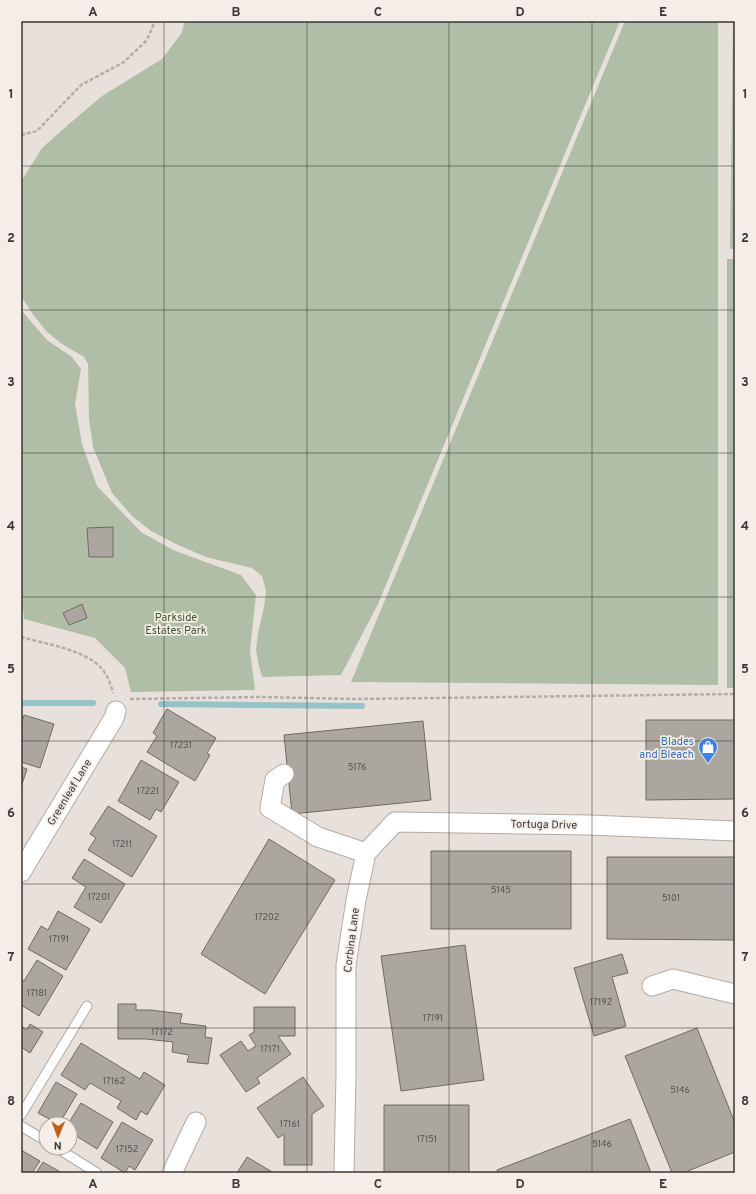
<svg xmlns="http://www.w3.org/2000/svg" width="756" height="1194" viewBox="0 0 756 1194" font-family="Overpass,sans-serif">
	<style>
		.green { fill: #b0bea8 }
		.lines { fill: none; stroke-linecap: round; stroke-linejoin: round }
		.stream { stroke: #94c4c8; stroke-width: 6 }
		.building { fill: #aba6a0; stroke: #6f6b64 }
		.lane-casing { stroke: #b2aba5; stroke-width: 11 }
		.street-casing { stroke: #b2aba5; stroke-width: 21 }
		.path { stroke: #b4aea9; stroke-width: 2.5; stroke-dasharray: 4 2; stroke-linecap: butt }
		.lane { stroke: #fff; stroke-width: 9 }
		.street { stroke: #fff; stroke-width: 19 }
		.grid { fill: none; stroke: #3a3735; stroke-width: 1; stroke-opacity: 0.55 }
		.labels { text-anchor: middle; stroke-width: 3.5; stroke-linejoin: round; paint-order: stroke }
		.number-label { font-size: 9px; fill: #565350 }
		.park-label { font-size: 11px; fill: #3b5727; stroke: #f5eee8 }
		.shop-label { font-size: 11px; fill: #366cbe; stroke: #f5eee8; text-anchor: end }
		.street-label { font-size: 11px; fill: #3a3735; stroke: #f5eee8 }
		.neatline { fill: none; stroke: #3a3735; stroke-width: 1.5 }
		.grid-label { font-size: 13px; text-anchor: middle; font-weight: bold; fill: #3a3735 }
	</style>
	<rect width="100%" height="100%" fill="#e8e1db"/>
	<!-- green -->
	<path class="green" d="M185,21H620L378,604L341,675L262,677L259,666L256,650L258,633L264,607L266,591L262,576L252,568L206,557L178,545L151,531L132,516L112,493L93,447L89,419L88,364L84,357L62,344L46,331L32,313L21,296V184L22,180L42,148L69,124L102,96L162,59L181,34Z
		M625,21H718V685L351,682Z
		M733,21H735V249H730Z
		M727,259H735V688H727Z
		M21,310L47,340L72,357L81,369L75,404L82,444L97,486L141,532L173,550L241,575L256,595L250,650L255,690L131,692L125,668L95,638L24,619L21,588Z"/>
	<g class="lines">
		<!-- stream -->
		<path class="stream" d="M21,703H93
			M161,704L362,706"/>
	</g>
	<!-- building -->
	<path class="building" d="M113,527V557H89L87,528Z
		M82,604L87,618L69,625L63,613Z
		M167,709L216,738L207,753L210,755L195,781L147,752L157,736L153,733Z
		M24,715L54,724L40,768L21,762V725Z
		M646,720H735V799L646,800Z
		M423,721L431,800L292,814L284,735Z
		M141,760L179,782L161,812L156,809L150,820L118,801Z
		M21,767L27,769L21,787Z
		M108,806L157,836L132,877L88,850L96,838L90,834Z
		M269,839L335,880L265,994L201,954Z
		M431,851H571V929H431Z
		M607,857H735V940L607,939Z
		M84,859L125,884L101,923L74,907L86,887L72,878Z
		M58,911L90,929L66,970L28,949L41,926L48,930Z
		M465,945L484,1080L401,1091L381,956Z
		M622,954L628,973L612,977L626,1026L594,1036L574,968Z
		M37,960L63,976L39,1016L21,1005V979L24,981Z
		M118,1004H136V1010H151L182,1014L180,1023L206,1026L205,1037L212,1038L208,1064L187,1062L189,1055L172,1052L173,1042L146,1039H118Z
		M254,1007H295V1036H278L291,1054L257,1078L260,1083L246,1092L220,1055L241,1041L248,1051L256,1046L249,1035L254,1032Z
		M30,1024L43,1032L30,1053L21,1047V1026L27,1030Z
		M697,1028L735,1123V1152L683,1173H672L625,1056Z
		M81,1043L140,1079L144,1072L165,1085L147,1115L141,1111L136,1120L117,1108L121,1101L90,1083L85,1090L61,1075Z
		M303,1077L324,1106L312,1114V1165H284V1134L278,1138L257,1108Z
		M56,1082L77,1094L59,1124L38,1113Z
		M81,1103L113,1122L97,1149L70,1132V1124H68Z
		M384,1105H469V1173H384Z
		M630,1119L651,1173H498L497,1170Z
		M122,1122L153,1140L135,1170L129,1166L125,1173L101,1158Z
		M21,1150L40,1161L32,1173H21Z
		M247,1157L274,1173H237Z
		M43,1162L62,1173H36Z"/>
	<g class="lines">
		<!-- lane casing -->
		<g class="lane-casing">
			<path id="lane" d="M21,1115L87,1006
				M21,1126L46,1141
				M57,1148L97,1173"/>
		</g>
		<!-- street casing -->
		<g class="street-casing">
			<path id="street" d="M284,774L275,780L270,808L318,837L366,853
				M366,853L395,822L589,825L735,831
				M21,872L114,718L116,711
				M652,986L673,979L735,994
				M172,1173L196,1122
				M344,1173L346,1074V965L356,900L366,853"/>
		</g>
		<!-- path -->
		<path class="path" d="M21,135L37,131L81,85L124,62L147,40L155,21
			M21,637C45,644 77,648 97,664C106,671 110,682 113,693
			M130,699L261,697L356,699L735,694"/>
		<!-- lane -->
		<use href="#lane" class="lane"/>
		<!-- street -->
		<use href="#street" class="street"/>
	</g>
	<!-- grid -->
	<path class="grid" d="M164,21V1173M307,21V1173M449,21V1173M592,21V1173M21,166H735M21,310H735M21,453H735M21,597H735M21,741H735M21,884H735M21,1028H735"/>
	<!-- icons -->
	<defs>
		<g id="shop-pin" transform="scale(1)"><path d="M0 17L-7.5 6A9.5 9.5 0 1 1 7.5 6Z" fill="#3f7fe0" stroke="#f5eee8"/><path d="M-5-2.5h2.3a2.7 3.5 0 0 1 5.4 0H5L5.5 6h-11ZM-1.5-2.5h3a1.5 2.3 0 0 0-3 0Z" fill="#fff"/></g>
	</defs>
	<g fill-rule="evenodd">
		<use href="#shop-pin" x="708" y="747"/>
	</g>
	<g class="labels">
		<!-- number labels -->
		<g class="number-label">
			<text x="181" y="748">17231</text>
			<text x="357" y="770">5176</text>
			<text x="148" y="794">17221</text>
			<text x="122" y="847">17211</text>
			<text x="501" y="893">5145</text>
			<text x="99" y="900">17201</text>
			<text x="671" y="901">5101</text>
			<text x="267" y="920">17202</text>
			<text x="59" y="942">17191</text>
			<text x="37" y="996">17181</text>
			<text x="601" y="1005">17192</text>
			<text x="433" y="1021">17191</text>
			<text x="162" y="1035">17172</text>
			<text x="270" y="1052">17171</text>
			<text x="114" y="1084">17162</text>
			<text x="680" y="1093">5146</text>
			<text x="290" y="1127">17161</text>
			<text x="427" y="1142">17151</text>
			<text x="602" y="1147">5146</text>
			<text x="127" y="1152">17152</text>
		</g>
		<!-- park labels -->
		<g class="park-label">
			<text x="176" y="621">Parkside<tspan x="176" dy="13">Estates Park</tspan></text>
		</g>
		<!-- shop labels -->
		<g class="shop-label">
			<text x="694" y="745">Blades<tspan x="694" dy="13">and Bleach</tspan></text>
		</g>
		<!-- street labels -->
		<g class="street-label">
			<text transform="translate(69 792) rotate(-59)" y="4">Greenleaf Lane</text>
			<text transform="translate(544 824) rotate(1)" y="4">Tortuga Drive</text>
			<text transform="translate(351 940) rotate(-83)" y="4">Corbina Lane</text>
		</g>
	</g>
	<!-- border -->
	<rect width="756" height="1194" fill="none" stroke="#f5eee8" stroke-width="44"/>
	<!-- north arrow -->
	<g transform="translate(58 1136) rotate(181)"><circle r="19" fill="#f5eee8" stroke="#aaa5a0"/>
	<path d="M0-3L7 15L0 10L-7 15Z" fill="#be5f17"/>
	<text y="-6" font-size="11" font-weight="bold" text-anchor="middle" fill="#3a3735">N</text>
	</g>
	<rect x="22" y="22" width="712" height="1150" class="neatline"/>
	<g class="grid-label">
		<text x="93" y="16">A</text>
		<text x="236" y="16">B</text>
		<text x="378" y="16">C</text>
		<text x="520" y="16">D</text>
		<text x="663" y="16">E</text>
		<text x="11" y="98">1</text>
		<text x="745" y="98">1</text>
		<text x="11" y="242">2</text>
		<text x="745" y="242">2</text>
		<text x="11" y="386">3</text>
		<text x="745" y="386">3</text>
		<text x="11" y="530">4</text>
		<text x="745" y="530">4</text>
		<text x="11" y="673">5</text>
		<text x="745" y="673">5</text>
		<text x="11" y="817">6</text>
		<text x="745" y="817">6</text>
		<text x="11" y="961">7</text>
		<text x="745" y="961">7</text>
		<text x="11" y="1105">8</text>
		<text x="745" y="1105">8</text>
		<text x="93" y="1188">A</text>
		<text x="236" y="1188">B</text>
		<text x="378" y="1188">C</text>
		<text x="520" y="1188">D</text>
		<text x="663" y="1188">E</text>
	</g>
</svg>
